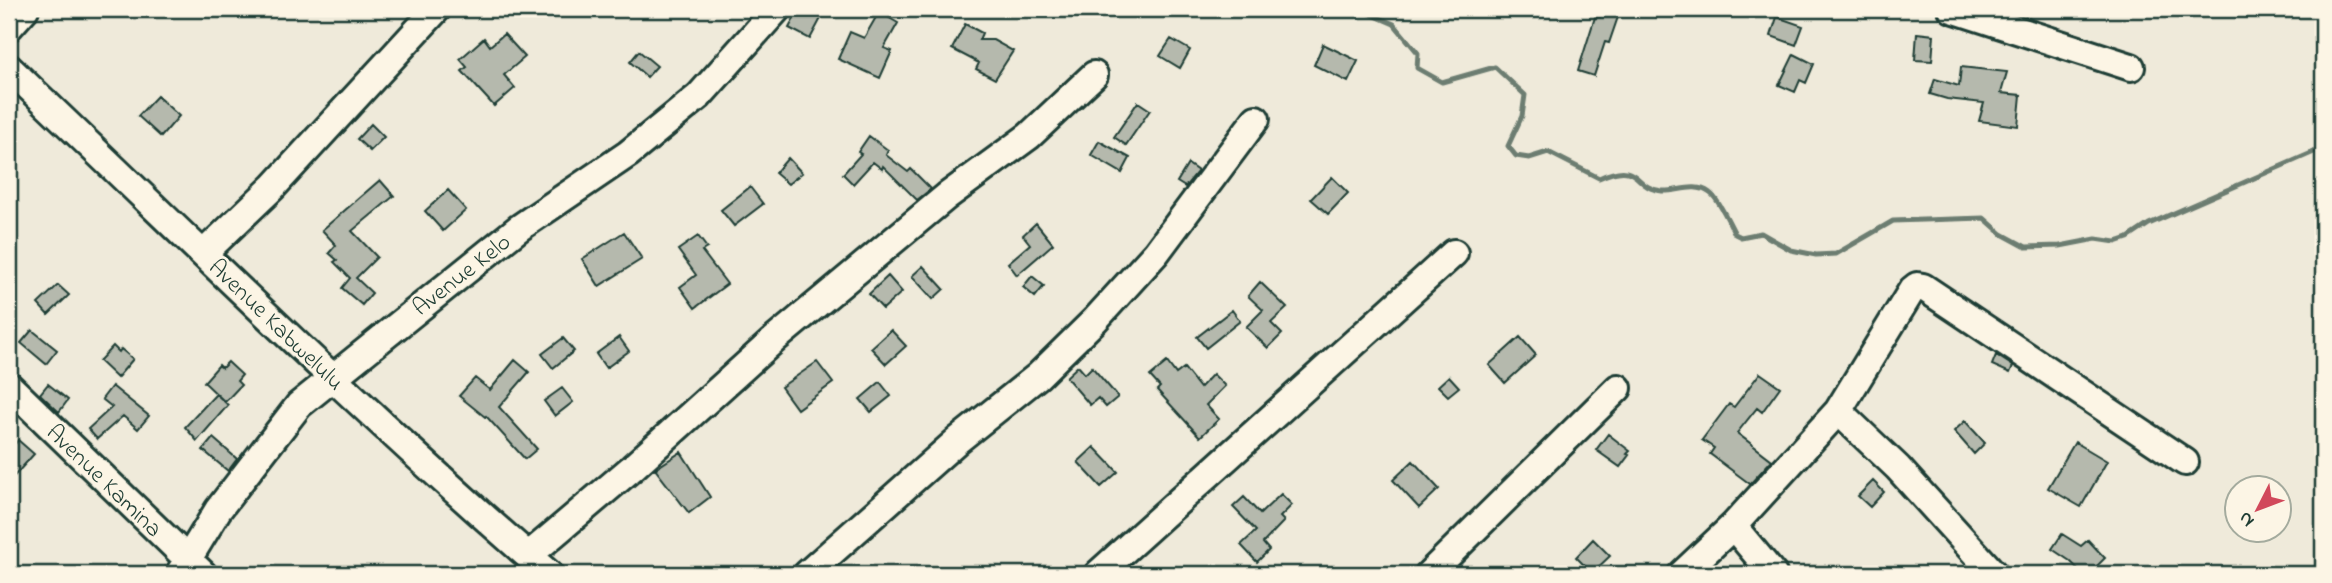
<svg xmlns="http://www.w3.org/2000/svg" width="2332" height="583" viewBox="0 0 2332 583" font-family="'Indie Flower',sans-serif">
	<style>
		.lines { fill: none; stroke-linecap: round; stroke-linejoin: round }
		.stream { stroke: #6c7d71; stroke-width: 5 }
		.building { fill: #b5b9ad; stroke: #1f3d34; stroke-width: 2 }
		.minor-casing { stroke: #1f3d34; stroke-width: 32 }
		.minor { stroke: #fcf5e5; stroke-width: 26 }
		.labels { text-anchor: middle; stroke-width: 5; stroke-linejoin: round; paint-order: stroke }
		.street-label { font-size: 24px; fill: #1f3d34; stroke: #fcf5e5 }
	</style>
	<rect width="100%" height="100%" fill="#efeada"/>
	<filter id="ink" filterUnits="userSpaceOnUse"><feTurbulence type="fractalNoise" baseFrequency=".0143" numOctaves="2"/><feDisplacementMap in="SourceGraphic" scale="14" xChannelSelector="R" yChannelSelector="G"/><feConvolveMatrix kernelMatrix="1 2 1 2 8 2 1 2 1" color-interpolation-filters="sRGB"/></filter>
	<g filter="url(#ink)">
		<g class="lines">
			<!-- stream -->
			<path class="stream" d="M1359,9L1394,24L1418,53L1417,68L1442,82L1495,67L1525,95L1522,116L1508,146L1516,156L1529,158L1548,152L1599,178C1643,159 1631,188 1662,191C1678,192 1695,182 1710,193C1718,198 1730,224 1735,234L1741,237L1761,233L1791,250L1816,255L1836,254L1893,221L1984,218L2002,234L2026,247L2060,246L2096,239L2116,242L2128,238L2149,224L2323,148"/>
		</g>
		<!-- building -->
		<path class="building" d="M799,9H826L810,39L789,28Z
			M1604,9H1612L1619,14L1609,43L1605,42L1594,76L1578,71L1595,17H1600Z
			M879,12L898,23L884,48L892,51L880,78L838,59L850,32L864,38Z
			M1777,17L1803,26L1796,45L1771,36Z
			M965,24L982,33L979,40H993L1013,51L995,79L976,69L979,63L952,49Z
			M1917,33L1934,35L1932,61L1915,60Z
			M504,34L525,57L504,75L515,88L494,106L462,71L467,67L460,59L484,38L490,46Z
			M1171,39L1190,50L1180,68L1160,56Z
			M1323,44L1358,61L1348,82L1314,65Z
			M639,51L657,66L647,77L630,62Z
			M1794,54L1814,64L1806,83L1800,80L1795,92L1779,85Z
			M1961,67L2007,72L2001,93L2021,95L2018,126L1979,121L1984,103L1947,99L1930,94L1935,79L1959,86Z
			M157,96L179,116L161,137L138,116Z
			M1138,102L1150,110L1126,145L1114,137Z
			M371,124L384,137L370,151L357,139Z
			M869,136L888,150L886,155L908,172L911,169L931,189L917,200L883,166L882,169L873,162L853,184L843,174L861,154L858,152Z
			M1099,141L1130,158L1122,173L1091,155Z
			M788,158L802,173L788,184L775,173Z
			M1188,164L1198,171L1185,187L1177,182Z
			M1332,177L1348,193L1328,214L1311,199Z
			M380,180L394,196L352,231L377,257L356,278L372,293L362,305L342,288L350,278L334,262L337,260L329,253L336,245L322,230Z
			M750,187L763,204L734,226L721,210Z
			M448,190L466,210L443,231L425,211Z
			M1036,223L1053,244L1017,275L1008,263L1030,244L1023,235Z
			M624,232L642,259L599,286L582,259Z
			M698,236L707,248L702,251L727,284L695,308L680,287L696,275L678,250Z
			M923,266L944,289L933,299L912,276Z
			M888,276L902,292L883,309L869,294Z
			M1032,276L1044,286L1035,297L1023,287Z
			M1260,282L1287,308L1271,323L1282,334L1268,348L1246,327L1263,310L1248,296Z
			M58,285L69,295L48,315L38,304Z
			M1232,310L1240,321L1206,348L1197,337Z
			M32,330L57,350L46,364L21,343Z
			M891,330L906,346L886,364L871,348Z
			M619,337L629,351L606,368L596,354Z
			M1520,337L1536,355L1505,383L1489,365Z
			M563,338L574,351L553,368L542,354Z
			M113,346L119,352L121,349L133,359L117,378L99,361Z
			M1996,355L2013,366L2010,373L1992,365Z
			M515,360L529,372L499,407L537,449L525,459L486,416L485,417L459,396L475,378L490,390Z
			M228,362L242,375L237,381L241,385L225,402L204,382L219,365L222,368Z
			M817,362L833,383L797,409L781,387Z
			M1167,362L1176,374L1184,368L1200,388L1213,374L1225,386L1206,405L1219,419L1200,437L1157,390L1160,387L1150,376Z
			M1078,366L1085,374L1092,367L1118,397L1106,407L1098,398L1090,405L1066,377Z
			M1760,373L1780,387L1762,412L1757,408L1737,433L1772,460L1750,484L1710,454L1714,448L1702,440L1729,404L1734,407Z
			M1449,376L1459,387L1448,396L1438,386Z
			M880,382L891,396L871,412L860,399Z
			M48,384L68,400L59,412L40,394Z
			M112,386L149,416L138,429L123,416L97,439L88,429L112,407L102,399Z
			M562,388L573,402L555,416L544,401Z
			M216,394L228,405L197,441L185,427Z
			M1965,421L1985,443L1974,454L1954,431Z
			M1608,434L1630,451L1627,454L1629,455L1620,467L1596,450Z
			M213,438L237,459L228,471L203,450Z
			M18,440L34,454L9,482V451Z
			M2075,442L2107,461L2081,507L2048,488Z
			M1094,447L1118,472L1101,487L1078,462Z
			M681,452L710,497L689,513L655,469Z
			M1413,461L1439,489L1419,508L1393,480Z
			M1873,481L1884,492L1870,507L1858,496Z
			M1281,494L1292,505L1280,517L1284,521L1263,543L1269,550L1257,562L1241,545L1256,531L1233,507L1244,497L1260,514Z
			M2062,534L2081,546L2088,540L2105,558L2089,574H2083L2070,561L2052,549Z
			M1593,539L1610,556L1592,573L1576,557Z"/>
		<g class="lines">
			<!-- minor casing -->
			<g class="minor-casing">
				<path id="minor" d="M1952,9L2131,67
					M9,27L25,9
					M9,68C188,238 362,412 549,574
					M204,253L273,187L437,9
					M9,386L203,574
					M1838,411L1898,468L1994,574
					M1733,526L1773,574
					M528,556L632,468L775,339L947,196L1029,136L1094,75
					M179,574L218,510L299,405L519,228L628,154L699,96L777,9
					M807,574L958,440L1038,376L1095,320L1156,253L1256,119
					M1098,574L1454,253
					M1429,574L1618,388
					M1682,574L1733,526L1838,411L1912,290L1917,286L1923,287L2185,462"/>
			</g>
			<!-- minor -->
			<use href="#minor" class="minor"/>
		</g>
	</g>
	<g class="labels">
		<!-- street labels -->
		<g class="street-label">
			<text transform="translate(461 274) rotate(-38)" y="8">Avenue Kelo</text>
			<text transform="translate(277 324) rotate(44)" y="8">Avenue Kabwelulu</text>
			<text transform="translate(105 480) rotate(44)" y="8">Avenue Kamina</text>
		</g>
	</g>
	<!-- margin -->
	<rect width="2332" height="583" fill="none" stroke="#fcf5e5" stroke-width="35"/>
	<rect x="18" y="18" width="2297" height="548" fill="none" stroke="#1f3d34" stroke-width="2.5" filter="url(#ink)"/>
	<!-- north arrow -->
	<g transform="translate(2258 509) rotate(228)"><circle r="33" fill="#fcf5e5" stroke="#a4ab9e" stroke-width="2"/>
	<path d="M0-5L12 26L0 18L-12 26Z" fill="#d1495b"/>
	<text y="-10" font-size="19" font-weight="bold" text-anchor="middle" fill="#1f3d34">N</text>
	</g>
</svg>
